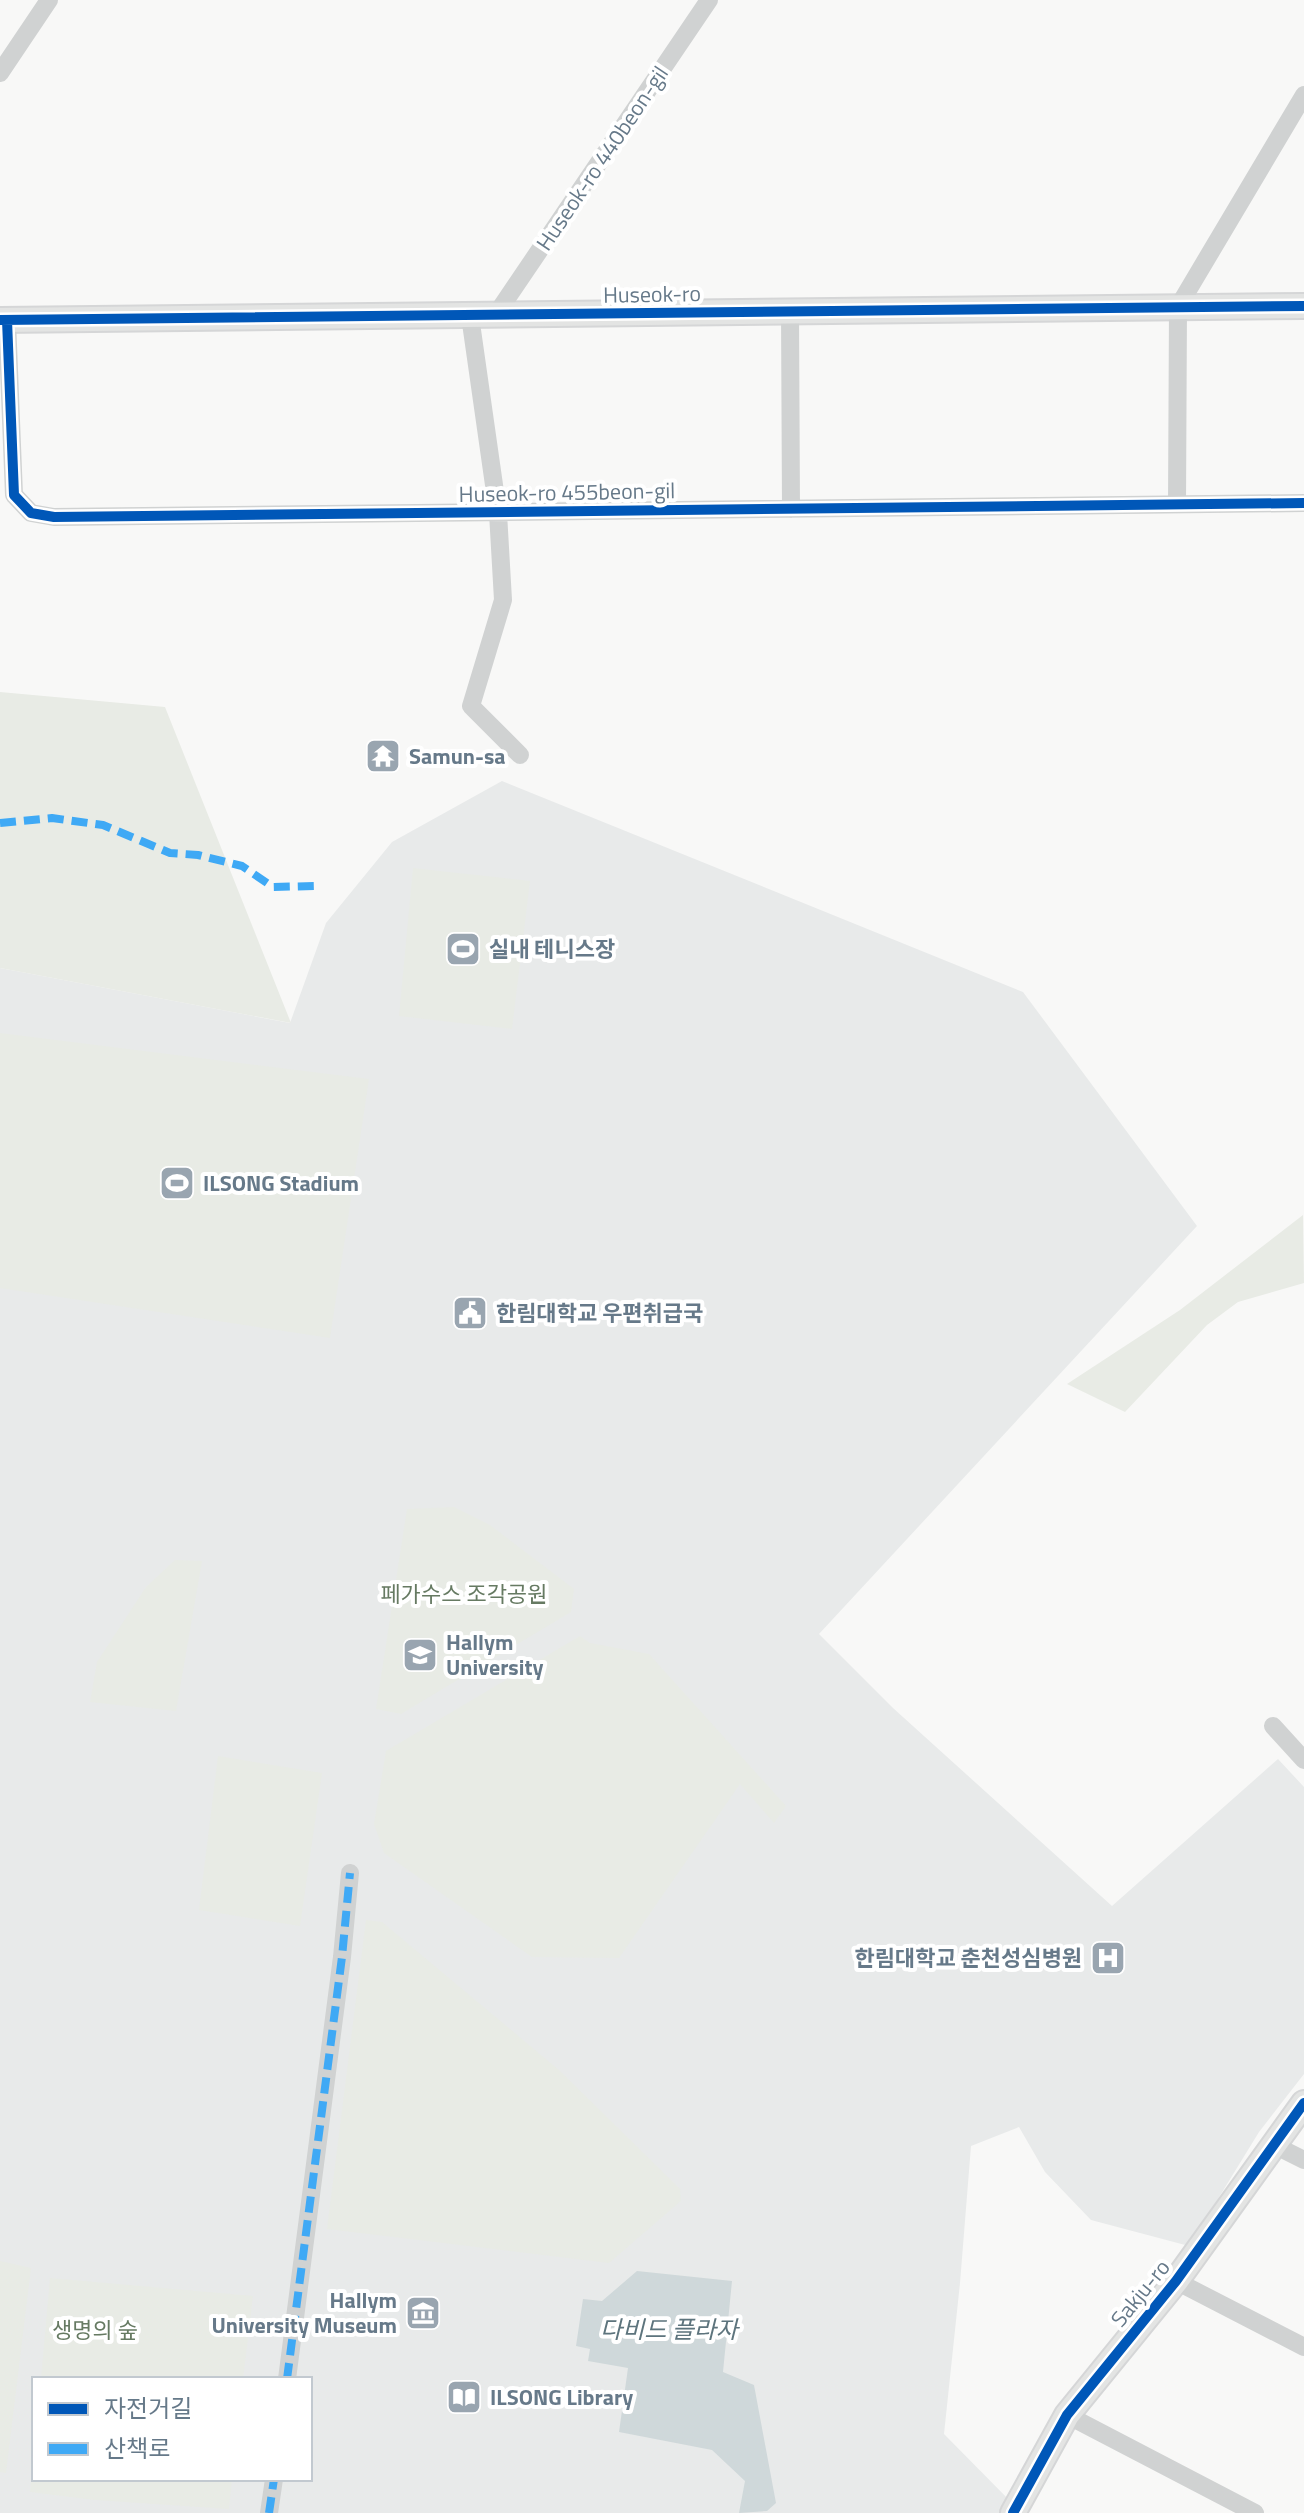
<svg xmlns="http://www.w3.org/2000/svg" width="1304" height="2513" viewBox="0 0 1304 2513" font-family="'Titillium Web','Noto Sans KR',sans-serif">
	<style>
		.built { fill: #e8eaea; fill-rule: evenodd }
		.green { fill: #e8ebe5 }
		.water { fill: #cfd8da }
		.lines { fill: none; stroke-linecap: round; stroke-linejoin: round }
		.secondary-casing { stroke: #d5d6d7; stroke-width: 28 }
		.street { stroke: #d0d2d2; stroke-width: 18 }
		.secondary { stroke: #e3e4e3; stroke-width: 24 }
		.quiet { stroke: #3fa9f5; stroke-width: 8; stroke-dasharray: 16 8; stroke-linecap: butt }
		.cycleway-casing { stroke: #fff; stroke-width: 15 }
		.cycleway { stroke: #0057b8; stroke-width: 10 }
		.labels { text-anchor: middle; stroke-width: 8; stroke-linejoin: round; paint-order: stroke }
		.street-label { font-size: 22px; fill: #667989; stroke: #fff }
		.poi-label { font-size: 22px; font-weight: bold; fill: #667989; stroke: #fff; text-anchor: start }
		.park-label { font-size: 22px; fill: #667a62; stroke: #fff }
		.water-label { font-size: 24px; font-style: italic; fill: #5d747d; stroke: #fff }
	</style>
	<rect width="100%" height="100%" fill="#f8f8f7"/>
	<!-- built -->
	<path class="built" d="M502,781L1023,992L1197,1226L819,1634L893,1708L1112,1906L1278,1759L1304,1787V2074L1259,2132L1189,2246L1091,2220L1045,2172L1019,2127L971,2146L960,2283L944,2434L1016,2507L1013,2513H0V968L290,1023L326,923L392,842ZM34,2379H310V2479H34Z"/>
	<!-- green -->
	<path class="green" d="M0,692L165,707L291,1023L0,968Z
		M413,868L530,881L512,1029L399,1016Z
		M0,1033L369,1079L330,1338L0,1288Z
		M1303,1215L1304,1283L1238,1302L1207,1325L1125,1412L1067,1384L1180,1310Z
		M454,1507L490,1525L574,1589L571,1612L401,1714L376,1709L407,1509Z
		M175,1560L202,1561L176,1711L90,1702L97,1662L146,1587Z
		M580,1636L590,1643L649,1654L786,1806L774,1823L740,1784L619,1958L532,1957L384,1853L374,1824L386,1751Z
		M218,1756L322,1773L300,1926L199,1910Z
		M366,1920L382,1922L559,2070L680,2189L681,2201L609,2263L327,2229Z
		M0,2261L31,2268L6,2473L0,2472Z
		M50,2278L253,2296L243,2379H41Z
		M34,2446V2479H232L229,2509L95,2500L30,2492Z"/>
	<!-- water -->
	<path class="water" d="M637,2271L732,2281L723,2372L754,2385L776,2503L767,2511L739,2513L745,2481L712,2450L619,2432L628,2368L588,2361L590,2349L576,2346L583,2299L602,2301Z"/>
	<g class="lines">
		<!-- secondary casing -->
		<g class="secondary-casing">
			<path id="secondary" d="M0,320L1304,306
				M1013,2513L1067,2415L1176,2281L1304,2103"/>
		</g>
		<!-- street -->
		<path class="street" d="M0,73L49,0
			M790,312L791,509
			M470,316L498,513L503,600L471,706L520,755
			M495,316L709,0
			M7,320L14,495L31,513L54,517L1304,503
			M1177,504L1178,307L1304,95
			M1273,1726L1304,1760
			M1274,2145L1304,2160
			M1176,2281L1304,2347
			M287,2379L342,1957L350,1873
			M1067,2415L1255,2513
			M269,2513L274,2479"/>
		<!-- secondary -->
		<use href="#secondary" class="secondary"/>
		<!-- quiet -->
		<path class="quiet" d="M0,823L52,818L103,825L170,853L198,855L242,866L273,887L314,886
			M287,2379L342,1957L350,1873
			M269,2513L274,2479"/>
		<!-- cycleway casing -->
		<g class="cycleway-casing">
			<path id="cycleway" d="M0,320L1304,306
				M7,320L14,495L31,513L54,517L1304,503
				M1013,2513L1067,2415L1176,2281L1304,2103"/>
		</g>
		<!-- cycleway -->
		<use href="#cycleway" class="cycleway"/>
	</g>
	<!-- icons -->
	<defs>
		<g id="temple-square" transform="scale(1.8)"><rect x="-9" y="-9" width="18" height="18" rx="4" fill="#99a5b0" stroke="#fff"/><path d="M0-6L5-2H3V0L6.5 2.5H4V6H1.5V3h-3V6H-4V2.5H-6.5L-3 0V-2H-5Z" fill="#fff"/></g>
		<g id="stadium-square" transform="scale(1.8)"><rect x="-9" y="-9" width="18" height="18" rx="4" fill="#99a5b0" stroke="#fff"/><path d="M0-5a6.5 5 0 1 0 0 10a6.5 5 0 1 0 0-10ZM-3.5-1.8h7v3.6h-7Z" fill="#fff"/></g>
		<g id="civic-square" transform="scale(1.8)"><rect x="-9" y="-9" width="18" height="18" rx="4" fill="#99a5b0" stroke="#fff"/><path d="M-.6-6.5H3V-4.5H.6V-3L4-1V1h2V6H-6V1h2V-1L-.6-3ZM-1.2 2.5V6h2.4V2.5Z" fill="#fff"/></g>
		<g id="university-square" transform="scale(1.8)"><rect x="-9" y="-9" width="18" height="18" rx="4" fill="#99a5b0" stroke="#fff"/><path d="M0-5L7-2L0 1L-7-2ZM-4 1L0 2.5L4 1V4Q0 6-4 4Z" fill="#fff"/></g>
		<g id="hospital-square" transform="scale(1.8)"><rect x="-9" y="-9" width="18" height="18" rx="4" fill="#99a5b0" stroke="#fff"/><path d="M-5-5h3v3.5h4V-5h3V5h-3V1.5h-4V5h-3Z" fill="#fff"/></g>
		<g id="museum-square" transform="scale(1.8)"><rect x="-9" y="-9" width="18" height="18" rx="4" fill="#99a5b0" stroke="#fff"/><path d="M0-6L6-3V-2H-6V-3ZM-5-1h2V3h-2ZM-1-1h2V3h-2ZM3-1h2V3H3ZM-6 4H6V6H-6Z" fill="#fff"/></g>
		<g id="library-square" transform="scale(1.8)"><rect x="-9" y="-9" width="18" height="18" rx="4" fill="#99a5b0" stroke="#fff"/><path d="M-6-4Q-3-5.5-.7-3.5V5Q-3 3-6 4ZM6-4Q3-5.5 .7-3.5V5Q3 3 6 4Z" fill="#fff"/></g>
	</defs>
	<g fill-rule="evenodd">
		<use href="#temple-square" x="383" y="756"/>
		<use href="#stadium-square" x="463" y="949"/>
		<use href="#stadium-square" x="177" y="1183"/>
		<use href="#civic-square" x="470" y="1313"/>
		<use href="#university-square" x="420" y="1655"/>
		<use href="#hospital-square" x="1108" y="1958"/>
		<use href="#museum-square" x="423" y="2313"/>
		<use href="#library-square" x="464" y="2397"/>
	</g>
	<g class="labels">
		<!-- street labels -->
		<g class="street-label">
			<text transform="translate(602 158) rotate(-56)" y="8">Huseok-ro 440beon-gil</text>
			<text transform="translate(652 294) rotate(-1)" y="8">Huseok-ro</text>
			<text transform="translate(567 492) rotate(-1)" y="8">Huseok-ro 455beon-gil</text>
			<text transform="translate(1140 2293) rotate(-51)" y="8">Sakju-ro</text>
		</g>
		<!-- poi labels -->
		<g class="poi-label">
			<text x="409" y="764">Samun-sa</text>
			<text x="489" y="957">실내 테니스장</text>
			<text x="203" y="1191">ILSONG Stadium</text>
			<text x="496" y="1321">한림대학교 우편취급국</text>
			<text x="446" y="1650">Hallym<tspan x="446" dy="25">University</tspan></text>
			<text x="1082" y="1966" text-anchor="end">한림대학교 춘천성심병원</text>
			<text x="397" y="2308" text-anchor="end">Hallym<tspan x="397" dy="25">University Museum</tspan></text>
			<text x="490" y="2405">ILSONG Library</text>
		</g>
		<!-- park labels -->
		<g class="park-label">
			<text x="464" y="1602">페가수스 조각공원</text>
			<text x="95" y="2338">생명의 숲</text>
		</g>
		<!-- water labels -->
		<g class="water-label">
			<text x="669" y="2338">다비드 플라자</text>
		</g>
	</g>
	<!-- legend -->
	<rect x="32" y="2377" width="280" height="104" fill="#ffffff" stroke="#c2c9d0" stroke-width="2"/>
	<rect x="48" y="2403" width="40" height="12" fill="#0057b8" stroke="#c2c9d0" stroke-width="2"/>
	<text x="104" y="2417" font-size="24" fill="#667989">자전거길</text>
	<rect x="48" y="2443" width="40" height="12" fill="#3fa9f5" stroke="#c2c9d0" stroke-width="2"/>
	<text x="104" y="2457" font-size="24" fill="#667989">산책로</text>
</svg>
